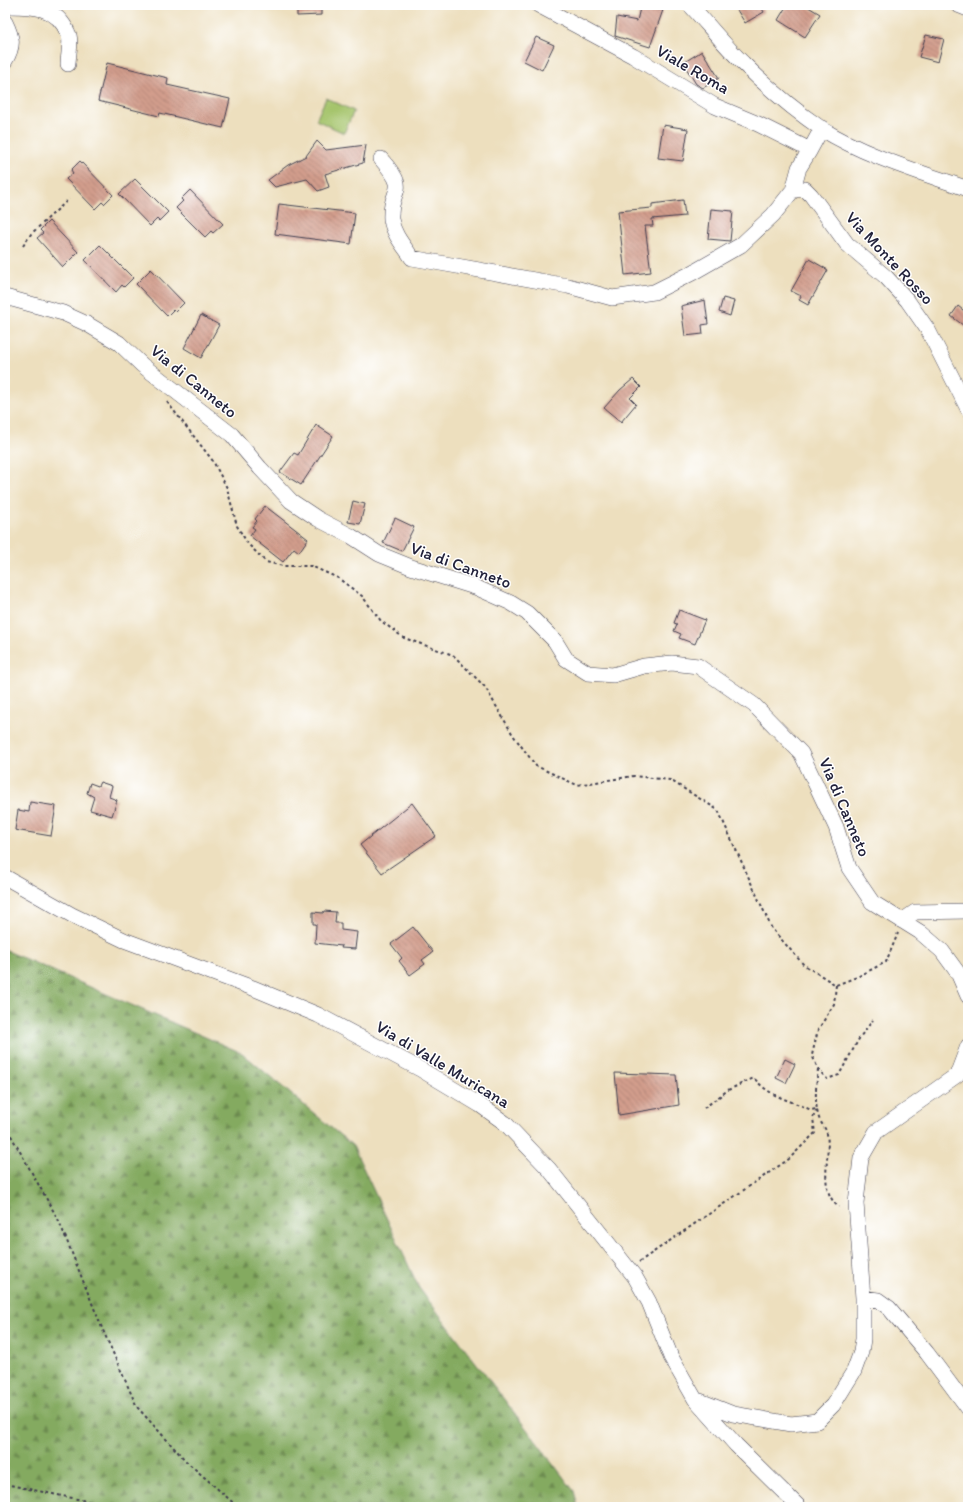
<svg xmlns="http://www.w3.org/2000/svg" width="973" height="1512" viewBox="0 0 973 1512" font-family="Itim,sans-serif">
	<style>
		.forest { fill: url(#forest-firs); stroke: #53664e }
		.pitch { fill: #a5c46c; stroke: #647354 }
		.building { fill: url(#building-back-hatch) }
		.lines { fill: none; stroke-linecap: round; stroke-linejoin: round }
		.minor-casing { stroke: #403e4f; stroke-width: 16 }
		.path { stroke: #403e4f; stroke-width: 2; stroke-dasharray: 3 3; stroke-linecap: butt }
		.minor { stroke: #fff; stroke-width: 15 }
		.labels { text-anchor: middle; stroke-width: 3; stroke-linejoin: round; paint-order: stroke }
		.street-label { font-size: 17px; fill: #22223b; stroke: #fff }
	</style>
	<defs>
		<pattern id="forest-firs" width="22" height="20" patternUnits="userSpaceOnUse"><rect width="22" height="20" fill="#84aa60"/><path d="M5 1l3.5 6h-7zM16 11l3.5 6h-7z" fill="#6c8a50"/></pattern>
		<pattern id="building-back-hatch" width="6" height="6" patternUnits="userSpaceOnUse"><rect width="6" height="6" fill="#d29d8c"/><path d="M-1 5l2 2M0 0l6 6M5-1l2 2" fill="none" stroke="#aa8074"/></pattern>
	</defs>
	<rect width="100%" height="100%" fill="#fff"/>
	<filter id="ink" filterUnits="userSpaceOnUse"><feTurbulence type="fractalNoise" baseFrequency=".025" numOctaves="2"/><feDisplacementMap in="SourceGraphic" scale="8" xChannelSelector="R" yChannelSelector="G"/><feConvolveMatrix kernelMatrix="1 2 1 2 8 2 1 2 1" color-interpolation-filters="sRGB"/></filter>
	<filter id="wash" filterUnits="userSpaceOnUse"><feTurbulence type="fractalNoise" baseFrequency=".012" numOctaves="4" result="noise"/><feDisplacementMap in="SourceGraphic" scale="16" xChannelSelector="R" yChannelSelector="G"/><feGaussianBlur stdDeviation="0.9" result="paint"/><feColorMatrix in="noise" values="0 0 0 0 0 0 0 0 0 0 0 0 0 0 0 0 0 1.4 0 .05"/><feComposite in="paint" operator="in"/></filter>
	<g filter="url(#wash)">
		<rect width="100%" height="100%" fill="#eddfbe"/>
		<!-- forest -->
		<path class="forest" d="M5,950L242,1053L353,1146L419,1288L574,1491L578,1507H5Z"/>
		<!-- pitch -->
		<path class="pitch" d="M326,98L354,111L344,133L316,120Z"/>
		<g id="blocks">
			<!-- building -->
			<path class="building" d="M297,5H321V15L297,16Z
				M734,5H760L764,12L745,23Z
				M787,5H805L820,14L805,37L778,20Z
				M640,8L663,10L650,47L615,36L617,17L637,21Z
				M926,35L944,39L938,62L919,57Z
				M536,37L554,45L542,70L524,61Z
				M702,51L719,78L703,88L696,84L683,63Z
				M107,63L168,78L167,85L230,99L223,128L160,113L159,116L98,101Z
				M663,125L688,129L683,161L658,158Z
				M317,141L326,150L366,145L363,163L325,174L329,187L318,191L307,179L275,187L268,180L288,165L306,156Z
				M80,161L113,195L104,204L102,202L95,209L66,179L73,173L71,170Z
				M135,179L168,212L159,221L157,219L150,226L119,194Z
				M190,190L223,224L213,233L211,231L205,237L176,208L183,201L181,199Z
				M683,200L685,216L652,219L653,226H645L651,272L625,275L618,211L652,208V204Z
				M279,204L355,213L351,244L275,234Z
				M711,209L733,211L730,241L708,239Z
				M49,221L78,252L63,267L37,238L43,233L40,230Z
				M100,245L133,278L124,287L122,285L116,292L85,260Z
				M809,259L828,270L808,305L799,300L801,296L791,291Z
				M151,269L184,303L175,312L173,310L167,316L136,284Z
				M723,298L734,301L730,316L719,312Z
				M705,300L708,324L702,325L703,334L685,336L681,306Z
				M958,306L968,314V329L951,316Z
				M201,315L219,325L201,358L184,348Z
				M633,379L641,387L630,398L636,404L621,422L604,408L620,390Z
				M316,425L333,436L301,485L280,472L294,453L298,455Z
				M353,501L365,504L360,524L348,522Z
				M265,506L308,539L299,552L294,548L283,562L250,536L255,529L252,527L257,521L255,519Z
				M395,518L414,527L402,551L383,543Z
				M679,610L705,620L695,644L679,638L681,634L674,631L677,624L674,623Z
				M100,782L112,786L109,797L117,800L112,816L90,810L94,797L87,793L90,783L98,786Z
				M30,802L56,806L51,836L15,830L18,810L29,812Z
				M412,803L436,836L382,873L360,845Z
				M324,911L336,912L335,923H341V930L357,932L355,949L341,948L342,946L315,943L316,924H313V912L323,913Z
				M413,927L433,952L422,960L425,964L410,975L399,961L402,958L391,944Z
				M785,1059L795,1064L786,1083L776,1078Z
				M615,1073L676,1075L679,1105L619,1115Z"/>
		</g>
	</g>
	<g filter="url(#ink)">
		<use href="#blocks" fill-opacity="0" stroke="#403e4f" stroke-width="1"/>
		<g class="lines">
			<!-- minor casing -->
			<g class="minor-casing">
				<path id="minor" d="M538,5L633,56L715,106L758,124L810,150L822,128
					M690,5C708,24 724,45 743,63C767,87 794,110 822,129C865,156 920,172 968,189
					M958,5L968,9
					M5,6C31,6 56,5 68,33C72,40 68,56 68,64
					M5,22C13,38 14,46 5,61
					M381,159C412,194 389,186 391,219C393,234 404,246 412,258L568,286L612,298L654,292L692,273L741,245L773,215L793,190L799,168L810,150
					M793,190L805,189L811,195L847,244L886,277L907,300L928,330L968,409
					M5,297L63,313L87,324L119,343L142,365L232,435L260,468L291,501L318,519L351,536L379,554L411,567L475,587L511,603L527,613L555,641L566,659L588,673L613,675L644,666L672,663L698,666L754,705L801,753L836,827L849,868L872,902L920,932L942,951L958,973L968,996
					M5,877L72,915L124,940L253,988L318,1015L420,1069L480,1105L505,1123L549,1169L635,1277L649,1302L671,1357L695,1399L736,1445L799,1507
					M902,921L915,912L968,911
					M863,1298L878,1300L889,1308L927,1353L968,1408
					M700,1401L733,1414L791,1424L817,1421L833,1405L854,1371L861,1352L863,1339V1298L856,1203L861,1158L876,1132L957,1075L968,1046"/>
			</g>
			<!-- path -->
			<path class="path" d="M23,246L31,234L69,199
				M167,402L213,461L227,488L237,526L248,544L266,562L283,566H311L338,578L362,596L381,621L404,638L453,655L485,687L513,735L536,766L577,785L634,776L670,780L718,810L772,929L804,965L836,985L857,977L886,962L898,933
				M836,985L834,1004L818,1030L812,1055L818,1069L827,1079L839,1075L860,1037L873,1020
				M818,1069C816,1085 814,1102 819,1118C821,1124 826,1128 827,1134C831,1158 817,1190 839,1207
				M704,1108L728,1090L754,1078C772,1099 789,1099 811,1110L817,1109
				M5,1125L59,1221L102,1328L137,1407L186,1461L238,1507
				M639,1262L789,1159L815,1133L813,1118L817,1109
				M5,1484L96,1503L104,1507"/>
			<!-- minor -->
			<use href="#minor" class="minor"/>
		</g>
	</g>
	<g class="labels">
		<!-- street labels -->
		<g class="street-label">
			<text transform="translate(693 69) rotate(30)" y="6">Viale Roma</text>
			<text transform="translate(890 258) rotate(47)" y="6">Via Monte Rosso</text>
			<text transform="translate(194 381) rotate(39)" y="6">Via di Canneto</text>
			<text transform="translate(461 565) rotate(20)" y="6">Via di Canneto</text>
			<text transform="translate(845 807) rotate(67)" y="6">Via di Canneto</text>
			<text transform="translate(443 1064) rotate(31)" y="6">Via di Valle Muricana</text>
		</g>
	</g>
	<!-- margin -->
	<rect width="973" height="1512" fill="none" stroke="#fff" stroke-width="20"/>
</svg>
